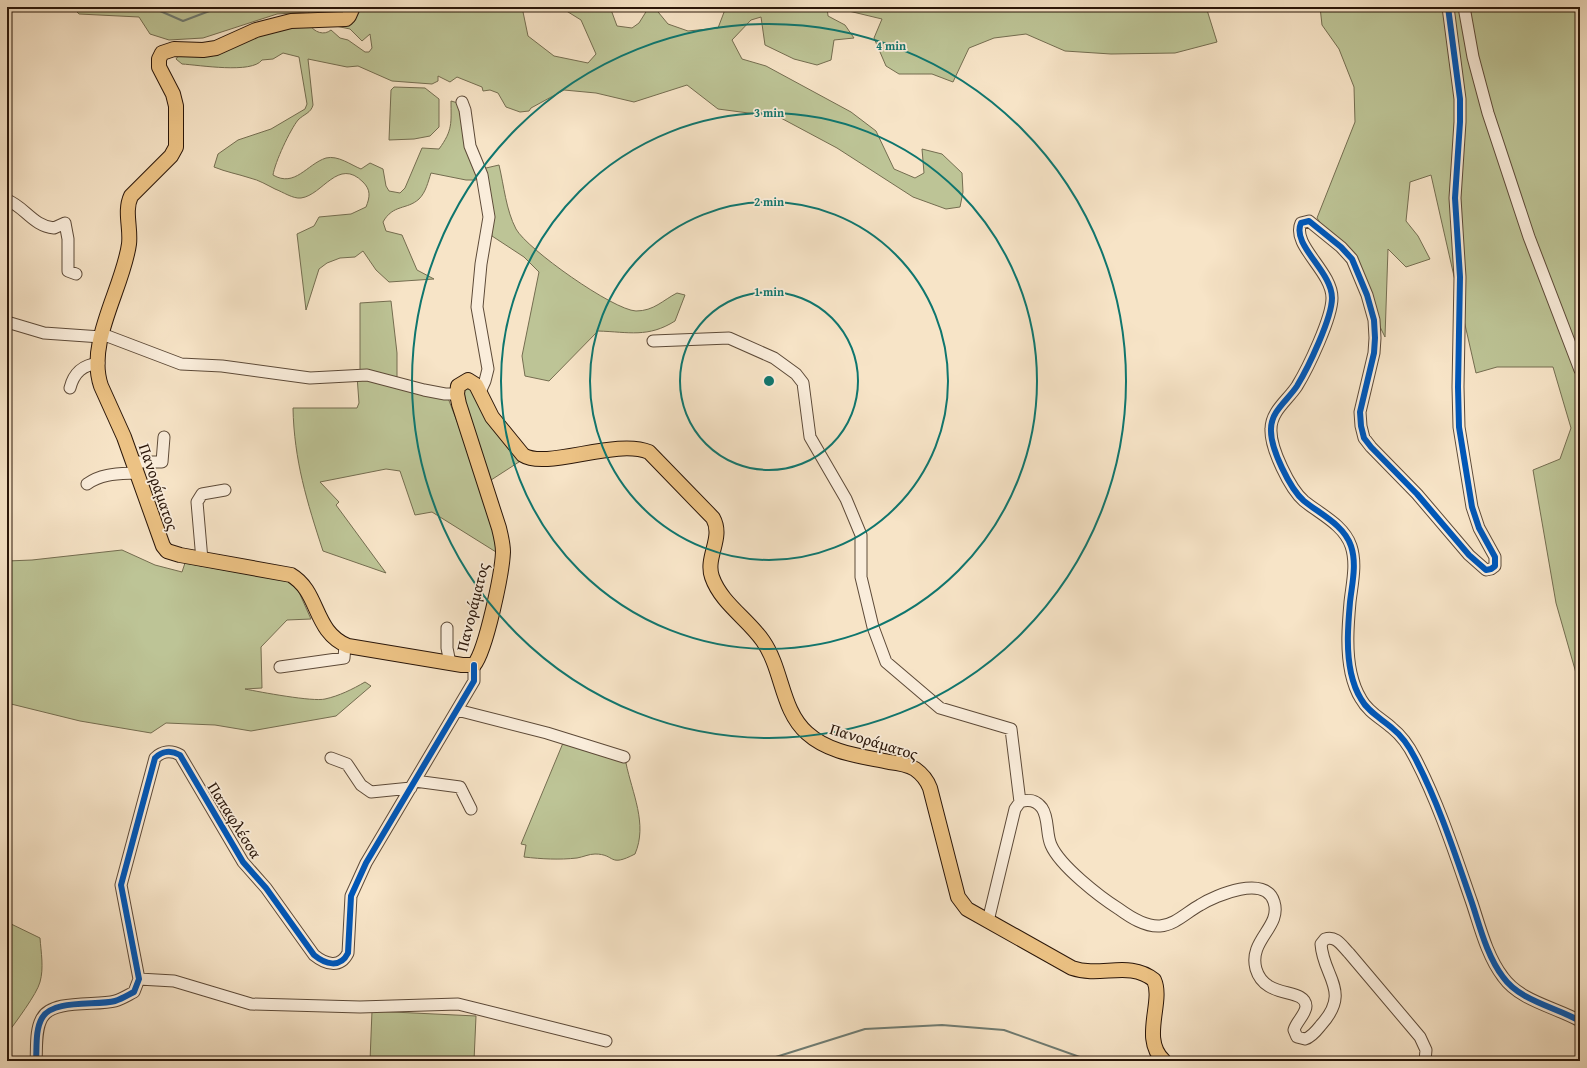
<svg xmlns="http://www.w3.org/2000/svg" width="1587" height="1068" viewBox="0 0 1587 1068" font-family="'Gentium Book Plus',serif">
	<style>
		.green { fill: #bdc496; stroke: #746d50 }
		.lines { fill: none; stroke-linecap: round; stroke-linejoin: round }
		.stream { stroke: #6f7b71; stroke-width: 2 }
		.minor-casing { stroke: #5d4a38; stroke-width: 13 }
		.major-casing { stroke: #2a1609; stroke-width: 16 }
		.minor { stroke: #faeddb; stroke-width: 11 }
		.major { stroke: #ecc284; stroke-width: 14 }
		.cycleway-casing { stroke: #faeddb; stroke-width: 8 }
		.cycleway { stroke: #0057b8; stroke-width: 6 }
		.ring { fill: none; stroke: #0f766e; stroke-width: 2 }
		.labels { text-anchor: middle; stroke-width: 3.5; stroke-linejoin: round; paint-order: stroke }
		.street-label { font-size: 16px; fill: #2a1609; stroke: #faeddb }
		.centre { fill: #0f766e; stroke: #faeddb; stroke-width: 2 }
		.ring-label { font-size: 12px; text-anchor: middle; font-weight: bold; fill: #0f766e; stroke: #faeddb; stroke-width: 3.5; stroke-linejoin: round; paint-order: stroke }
	</style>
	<rect width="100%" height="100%" fill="#f7e4c7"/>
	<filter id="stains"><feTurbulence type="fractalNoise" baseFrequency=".005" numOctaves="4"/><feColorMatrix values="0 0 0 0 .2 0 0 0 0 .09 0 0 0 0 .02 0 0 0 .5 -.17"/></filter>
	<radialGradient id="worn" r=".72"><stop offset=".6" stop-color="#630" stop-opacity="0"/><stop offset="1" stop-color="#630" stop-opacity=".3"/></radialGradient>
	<!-- green -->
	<path class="green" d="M72,7H522L528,36L554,56L588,63L596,54L581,20L560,7H610L617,26L632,28L639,23L649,7H654L668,24L688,31L718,28L726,7H827L828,16L845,25L854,38L834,40L831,60L817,65L794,59L765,45L761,17L751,20L732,40L742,59L766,66L851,112L876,131L894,169L915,178L924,173L922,149L942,154L962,173L963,192L960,207L946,209L913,197L837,148L779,117L718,109L687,85L634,102L596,93L564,90L531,108L529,111L520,112L506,107L498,93L490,90L483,91L482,87L457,77L450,82L438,76V81L432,84L392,81L358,66L347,67L308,59L313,105C311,113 304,114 298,120C290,130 275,162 273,175C295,188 307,164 326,158C338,155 351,165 361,169L370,163L383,169L386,186L389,191L400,193L405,188L422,148L439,149C453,130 451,123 451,101L458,103L479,177L476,180H466L431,173C428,182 426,192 419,199C407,210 393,204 383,222L386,231L402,235L417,270L434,279L389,282L376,270L363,251L355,257L340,258L327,263L319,269L306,310L297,234L314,226L319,217L351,214L366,207C370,197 371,190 363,182C338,157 323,195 301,198C293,199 283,192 275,189C267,185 259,180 250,178C238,174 226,172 214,167L218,154L238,140L271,129L305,109L307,104L299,57L283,53L273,59L262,60C252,74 199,65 182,64L176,59L179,55L259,31L310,25C314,32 324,36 331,30L340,38L348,40L365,52H369L372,48L370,34L362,41L350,29L326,24L308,12L277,14L203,38L169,40L150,34L139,17L79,14Z
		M832,7H1208L1207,10L1217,42L1175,53L1111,54L1065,51L1026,34L994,38L969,48L953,82L932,74H899L886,66L874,38L882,19Z
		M1320,7H1580V687L1556,603L1533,470L1560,459L1571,428L1553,367H1497L1476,373L1431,175L1410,182L1406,221L1418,236L1430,259L1406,267L1388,249L1385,337L1352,270L1317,218L1355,122L1354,87L1339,49L1322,25Z
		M394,87L425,88L439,99V127L430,136L414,139L389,140L391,90Z
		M499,165C504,186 506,210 516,229C527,249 613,310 636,311C654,311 663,300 677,293L685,295L675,321C648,338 629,332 598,331L549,381L525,376L522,356L539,272L524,257L492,236L482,170L486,168Z
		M391,301L397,353V378L360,371V303Z
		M357,376L448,398L470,455L495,538L496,552L432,512L415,515L400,471L386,469L320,482L339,502L336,505L386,573L323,551C307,502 294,460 293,408H357L359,403Z
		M468,384L522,460L488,482L459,389Z
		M122,550L155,565L182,572L185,563L287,581L298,590L311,619L287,620L261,647L262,688L245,689C260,692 313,702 325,699C339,696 353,689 365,682L371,686L336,716L251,731L215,725L166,723L151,733L80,721L7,703V561L32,560Z
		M563,743L626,763C632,793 648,824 635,854C608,868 616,854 595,854C589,854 583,857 577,858C559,860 542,859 524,857L526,845L521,844Z
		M7,922L40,938C41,952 44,968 40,982C37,994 15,1023 7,1034Z
		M372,1011L476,1016L474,1061H370Z"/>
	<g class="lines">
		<!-- stream -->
		<path class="stream" d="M151,7L183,21L220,7
			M763,1061L865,1029L942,1025L1004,1030L1091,1061"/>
		<!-- minor casing -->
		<g class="minor-casing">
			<path id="minor" d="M1448,7L1460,99V122L1455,198L1460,277L1458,387L1459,427L1472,507L1479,528L1495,557V566L1491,569L1486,570L1469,555L1417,494L1371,447L1364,438L1361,426L1360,412L1374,353L1375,338L1374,320L1367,295L1352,259L1341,247L1309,221L1301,223C1291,245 1332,271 1332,298C1332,318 1308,368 1297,386C1288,400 1271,411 1271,429C1270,448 1290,489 1304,501C1320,514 1344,525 1351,546C1357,564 1352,584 1350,602C1348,625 1346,650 1351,673C1353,682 1356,691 1361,699C1368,712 1382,719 1392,728C1402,736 1409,746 1415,758C1439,804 1455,854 1472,903C1480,927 1487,956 1503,977C1520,1001 1555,1007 1580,1021
				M1464,7L1473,57L1488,113L1529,237L1580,370
				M462,102L465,110L470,146L482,175L489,217L481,264L477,307L488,369L485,381L480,392
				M7,200C25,207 33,226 54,228L65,223L68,239V271L76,274
				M7,322L44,333L101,337
				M102,334L181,364L222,366L310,378L367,375L424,390L445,394H457
				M653,341L729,338L774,358L796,374L803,383L810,437L846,499L861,535V577L873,627L886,662L940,708L1011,729L1020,802
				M70,388C74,372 83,365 99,363
				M133,462H162L164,437
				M87,484C102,473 119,474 137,473
				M202,560L197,502L202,494L225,490
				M447,628V648L450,663
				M280,667L344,658L345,645
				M457,710L547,733L624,757
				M331,758L347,764L361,785L371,792L411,788
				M415,781L460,787L471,809
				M988,921L1015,809L1020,802C1028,799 1036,800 1042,808C1049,818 1046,834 1051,845C1060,866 1100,897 1119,909C1130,917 1145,927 1160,926C1175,925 1187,912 1200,905C1216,895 1266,874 1274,902C1282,927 1248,940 1256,969C1265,1000 1305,987 1306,1006C1306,1014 1296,1022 1294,1030L1297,1037L1305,1039C1312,1037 1317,1030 1321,1025C1352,991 1323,977 1321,944L1325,939C1336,935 1342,946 1349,953L1420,1037L1426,1050L1425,1061
				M139,979L174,981L251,1004L360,1007L458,1004L606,1041
				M36,1061C37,1048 35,1030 42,1018C52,999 97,1006 115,1001C122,999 128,995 134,992L139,979L121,885L155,758C162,751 171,750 180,755L243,862L266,888L314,955C325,964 340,969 348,953L351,896L366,863L474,681V665"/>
		</g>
		<!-- major casing -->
		<g class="major-casing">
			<path id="major" d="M353,7L349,16L346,19L291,21L256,30L216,48L203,50L174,49L162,53L159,59V67L173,94L176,106V147L171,156L131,196C124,211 131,228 129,244C123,288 86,342 101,386L124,437L163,546L167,551L180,555L291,575C320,592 313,632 348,646L462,665H474C486,650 502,574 503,552C503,544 501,536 499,528L459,404L457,394L458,386L468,380L476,385L492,417L523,455C546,470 616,438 649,452L713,518C724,538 705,557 712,577C721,603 748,619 763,641C783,670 781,710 807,733C829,753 861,756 889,762C898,763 907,764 915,769C922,774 927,780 930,788L958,897L967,909L1072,968C1101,978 1129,960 1154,980C1164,1002 1140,1039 1164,1061"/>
		</g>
		<!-- minor -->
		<use href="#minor" class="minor"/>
		<!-- major -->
		<use href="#major" class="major"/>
		<!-- cycleway casing -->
		<g class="cycleway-casing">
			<path id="cycleway" d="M1448,7L1460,99V122L1455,198L1460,277L1458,387L1459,427L1472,507L1479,528L1495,557V566L1491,569L1486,570L1469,555L1417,494L1371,447L1364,438L1361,426L1360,412L1374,353L1375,338L1374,320L1367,295L1352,259L1341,247L1309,221L1301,223C1291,245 1332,271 1332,298C1332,318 1308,368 1297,386C1288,400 1271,411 1271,429C1270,448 1290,489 1304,501C1320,514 1344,525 1351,546C1357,564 1352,584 1350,602C1348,625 1346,650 1351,673C1353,682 1356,691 1361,699C1368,712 1382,719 1392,728C1402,736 1409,746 1415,758C1439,804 1455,854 1472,903C1480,927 1487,956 1503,977C1520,1001 1555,1007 1580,1021
				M36,1061C37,1048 35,1030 42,1018C52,999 97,1006 115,1001C122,999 128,995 134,992L139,979L121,885L155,758C162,751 171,750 180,755L243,862L266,888L314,955C325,964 340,969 348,953L351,896L366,863L474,681V665"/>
		</g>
		<!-- cycleway -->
		<use href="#cycleway" class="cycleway"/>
	</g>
	<!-- distance rings -->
	<g class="ring">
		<circle cx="769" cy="381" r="89"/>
		<circle cx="769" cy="381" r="179"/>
		<circle cx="769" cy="381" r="268"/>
		<circle cx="769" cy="381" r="357"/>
	</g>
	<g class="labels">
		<!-- street labels -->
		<g class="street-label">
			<text transform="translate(159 487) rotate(71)" y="6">Πανοράματος</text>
			<text transform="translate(472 607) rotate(-76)" y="6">Πανοράματος</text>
			<text transform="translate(874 741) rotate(17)" y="6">Πανοράματος</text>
			<text transform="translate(235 820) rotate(58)" y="6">Παπαφλέσσα</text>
		</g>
	</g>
	<circle cx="769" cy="381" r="6" class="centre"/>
	<g class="ring-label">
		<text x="891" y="50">4 min</text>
		<text x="769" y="117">3 min</text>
		<text x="769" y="206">2 min</text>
		<text x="769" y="296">1 min</text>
	</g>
	<!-- margin -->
	<rect width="1587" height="1068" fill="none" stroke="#f7e4c7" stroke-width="24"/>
	<rect x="8" y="8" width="1571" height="1052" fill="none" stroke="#2a1609" stroke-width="2"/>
	<rect x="12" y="12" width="1563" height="1044" fill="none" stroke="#2a1609"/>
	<rect width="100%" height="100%" filter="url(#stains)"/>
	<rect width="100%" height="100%" fill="url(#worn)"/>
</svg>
